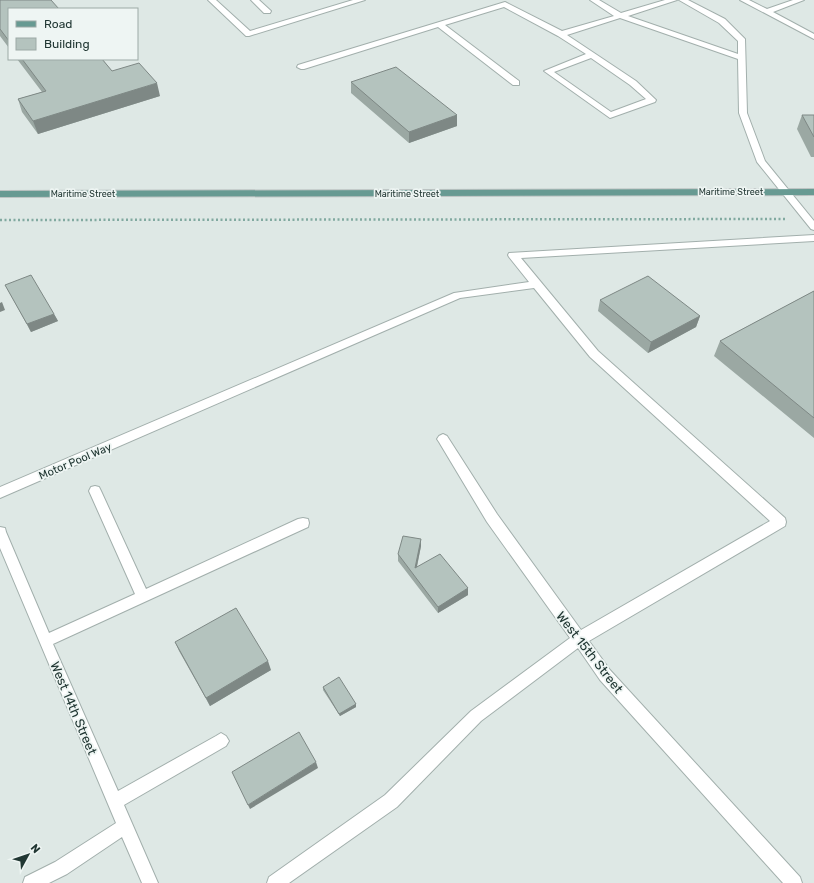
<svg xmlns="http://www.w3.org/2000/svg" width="814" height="883" viewBox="0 0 814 883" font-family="Rubik,sans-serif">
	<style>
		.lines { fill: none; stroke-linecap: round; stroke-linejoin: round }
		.minor-casing { stroke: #a2afac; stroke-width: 2 }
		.major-casing { stroke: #bcc3c2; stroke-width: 2 }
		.path { stroke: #81a9a0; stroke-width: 2.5; stroke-dasharray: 2 2.5; stroke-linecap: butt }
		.minor { fill: #fff; fill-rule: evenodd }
		.major { fill: #679a92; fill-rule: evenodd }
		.wall { fill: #9ba8a3 }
		.shaded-wall { fill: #7e8885 }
		.building { fill: #b4c3be; stroke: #7e8885 }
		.labels { text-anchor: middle; stroke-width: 3.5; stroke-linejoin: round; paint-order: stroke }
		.far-street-label { font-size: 9px; fill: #213733; stroke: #eef5f3 }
		.street-label { font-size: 11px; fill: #213733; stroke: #eef5f3 }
		.near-street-label { font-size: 13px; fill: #213733; stroke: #eef5f3 }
	</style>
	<rect width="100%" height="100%" fill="#dee8e5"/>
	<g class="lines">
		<!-- minor casing -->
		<g class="minor-casing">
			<path id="minor" d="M208,0H216L250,31L353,0H365L249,36H246Z
				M251,0H259L271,11L270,13H264Z
				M590,0H599L621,13L665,0H677L628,16L738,54V41L719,23L679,0H688L725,19L745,39L747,113L765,161L814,221V230L811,229L757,162L739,113L738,59L620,18L567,35L636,81L656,100L655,102L610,118L544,71L586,54L558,36L504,7L445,25L519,81V85H513L438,27L304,69H301L297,67L298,65L505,2L562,31L614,16ZM591,58L630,85L646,99L611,112L554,72Z
				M740,0H749L767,9L793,0H804L773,12L814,34V39Z
				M814,235V241L521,258L598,351L785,518L786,522L785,526L589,641L610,670L800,877L802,883H783L600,680L578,648L481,721L397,807L289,883H267L269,877L385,795L471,711L570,638L487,522L439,442L437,439L439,436L443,434L447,436L497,514L581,630L770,521L590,357L534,288L460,298L0,498V487L454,293L529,282L509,257L508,255L509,253Z
				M95,486L99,487L101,491L146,589L298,519L303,518L308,519L309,523L308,527L53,644L118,791L216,736L221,733L226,736L229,741L226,746L124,805L158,883H142L122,837L67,874L49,883H23L25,877L55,862L116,823L0,548V527L5,528L6,532L49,633L135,594L89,491L91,487Z"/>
		</g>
		<!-- major casing -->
		<g class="major-casing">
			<path id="major" d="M814,189V195L0,197V191Z"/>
		</g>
		<!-- path -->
		<path class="path" d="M0,220L787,219"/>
		<!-- minor -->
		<use href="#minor" class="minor"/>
		<!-- major -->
		<use href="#major" class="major"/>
	</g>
	<!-- wall -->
	<path class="wall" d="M0,0L9,9V48L0,36Z
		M17,59H102L112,71L160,96L38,134L22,112L18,99L42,92Z
		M351,82L457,115V126L409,143L351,93Z
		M802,115H814V157H811L797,129Z
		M5,285L54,314L58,321L31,332L9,292Z
		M814,291V438L714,356L720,341Z
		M600,300L700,316L696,327L648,353L598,311Z
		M421,539V546L417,567L468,595L438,613L398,561V554Z
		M175,642L271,670L210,706L179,651Z
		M323,687L356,704V707L340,716L323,690Z"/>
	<!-- shaded-wall -->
	<path class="shaded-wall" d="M157,83L160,96L38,134L33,121Z
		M457,115V126L409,143V132Z
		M2,302L5,310L0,312V303Z
		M54,314L58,321L31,332L27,324Z
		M700,316L696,327L648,353L651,342Z
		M421,539V546L415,575V568Z
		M468,588V595L438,613V607Z
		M268,661L271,670L210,706L206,698Z
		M356,704V707L340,716L339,714Z
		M316,762L318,768L250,809L248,805Z"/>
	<!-- building -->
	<path class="building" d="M0,0H51L59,9H9V41L0,29Z
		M22,59H102L112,71L139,63L157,83L33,121L18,99L46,91Z
		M396,67L457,115L409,132L351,82Z
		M802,115H814V137Z
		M31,275L54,314L27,324L5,285Z
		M648,276L700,316L651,342L600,300Z
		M814,291V418L720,341Z
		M403,536L421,539L415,568L440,554L468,588L438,607L398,554Z
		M236,608L268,661L206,698L175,642Z
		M339,677L356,704L339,714L323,687Z
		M299,732L316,762L248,805L232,772Z"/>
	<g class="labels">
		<!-- far-street labels -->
		<g class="far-street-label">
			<text x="731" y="195">Maritime Street</text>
			<text x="83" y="197">Maritime Street</text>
			<text x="407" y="197">Maritime Street</text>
		</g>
		<!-- street labels -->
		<g class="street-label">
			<text transform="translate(75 461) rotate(-23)" y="4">Motor Pool Way</text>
		</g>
		<!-- near-street labels -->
		<g class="near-street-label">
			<text transform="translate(590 652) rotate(52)" y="5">West 15th Street</text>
			<text transform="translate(74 708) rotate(67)" y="5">West 14th Street</text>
		</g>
	</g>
	<!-- legend -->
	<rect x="8" y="8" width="130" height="52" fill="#eef5f3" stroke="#9ca9a6"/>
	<rect x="16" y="21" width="20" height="6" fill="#679a92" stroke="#9ca9a6"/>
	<text x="44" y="28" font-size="12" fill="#213733">Road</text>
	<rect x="16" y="38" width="20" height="12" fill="#b4c3be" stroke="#9ca9a6"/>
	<text x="44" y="48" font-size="12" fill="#213733">Building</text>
	<!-- north arrow -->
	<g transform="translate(28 855) rotate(50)" stroke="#eef5f3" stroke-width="3" paint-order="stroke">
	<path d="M0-3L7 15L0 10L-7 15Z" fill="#213733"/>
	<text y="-6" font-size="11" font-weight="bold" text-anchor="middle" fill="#213733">N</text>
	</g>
</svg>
